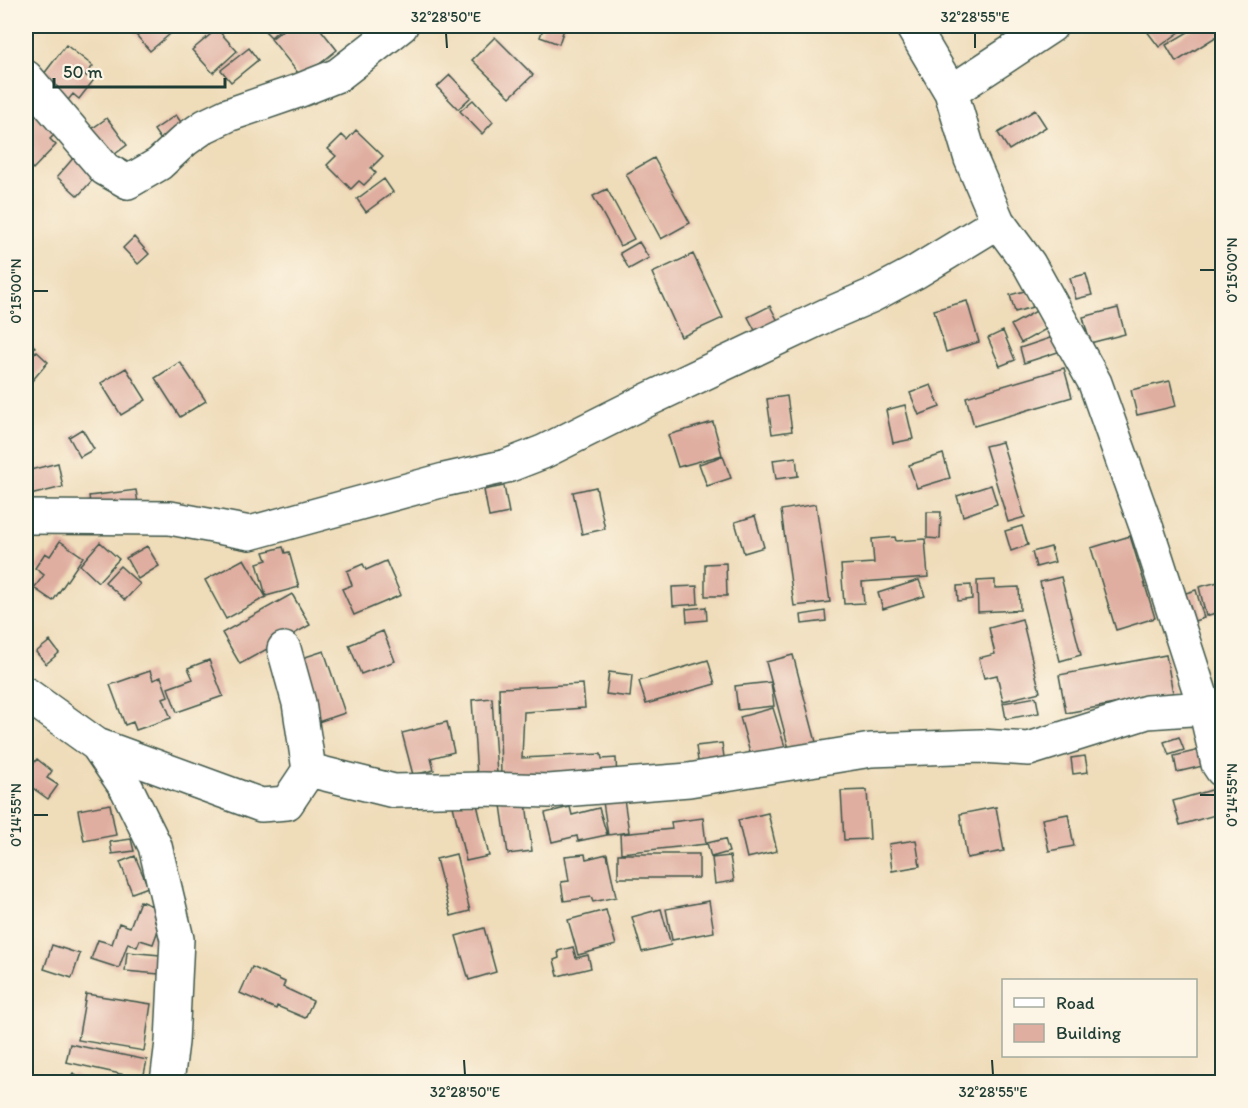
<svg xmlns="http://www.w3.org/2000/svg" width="1248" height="1108" viewBox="0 0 1248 1108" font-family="Itim,sans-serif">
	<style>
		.building { fill: #dfaea0 }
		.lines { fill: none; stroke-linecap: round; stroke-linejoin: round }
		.minor-casing { stroke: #3e5548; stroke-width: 36 }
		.minor { stroke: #fff; stroke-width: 33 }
		.ticks { fill: none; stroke: #1f3d34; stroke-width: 2 }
		.neatline { fill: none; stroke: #1f3d34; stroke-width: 2 }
		.ticks-label { font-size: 15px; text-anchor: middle; fill: #1f3d34 }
	</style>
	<rect width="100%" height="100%" fill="#fcf5e5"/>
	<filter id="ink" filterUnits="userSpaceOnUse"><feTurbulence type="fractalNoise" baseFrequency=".0167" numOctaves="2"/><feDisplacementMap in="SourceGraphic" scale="12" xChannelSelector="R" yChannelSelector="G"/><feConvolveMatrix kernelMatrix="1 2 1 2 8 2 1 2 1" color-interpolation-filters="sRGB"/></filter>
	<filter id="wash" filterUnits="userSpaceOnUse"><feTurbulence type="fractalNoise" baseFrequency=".008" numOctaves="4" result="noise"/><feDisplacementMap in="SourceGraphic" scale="24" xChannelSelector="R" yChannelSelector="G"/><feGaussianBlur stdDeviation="1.35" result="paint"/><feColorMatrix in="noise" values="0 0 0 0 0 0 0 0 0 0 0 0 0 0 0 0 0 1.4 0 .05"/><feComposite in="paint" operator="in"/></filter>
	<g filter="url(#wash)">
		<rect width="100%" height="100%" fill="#efdcb9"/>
		<g id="blocks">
			<!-- building -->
			<path class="building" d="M134,26H173L176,29L150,51L131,29Z
				M260,26H284L271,37Z
				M288,26H318L337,50L302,78L271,39Z
				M544,26H565L559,44L540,37Z
				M1143,26H1188L1159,47Z
				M1198,26H1222V33L1176,62L1166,45Z
				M217,29L237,51L213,73L192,50Z
				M495,37L533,75L510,97L472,60Z
				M66,45L93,66L85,75L93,81L79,99L73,94L64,105L37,83Z
				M249,48L258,60L231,82L221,70Z
				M450,75L471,97L458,109L437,87Z
				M473,100L493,122L482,134L460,111Z
				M26,103L59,130L50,139L56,145L33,169L26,162Z
				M1035,110L1046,127L1009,150L998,133Z
				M176,115L187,131L165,146L154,130Z
				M107,118L127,145L107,160L86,133Z
				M356,130L383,156L371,168L376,173L364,185L359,181L351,189L327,165L336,156L328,149L342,135L347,140Z
				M75,156L97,175L78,196L57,177Z
				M654,158L690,223L661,239L626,174Z
				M384,179L393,192L366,212L357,199Z
				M607,189L634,239L620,246L593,196Z
				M26,231L33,237L26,246Z
				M134,237L149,254L138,264L123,248Z
				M639,242L649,258L629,269L620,253Z
				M693,254L723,318L681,337L652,273Z
				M1086,274L1092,295L1076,299L1070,278Z
				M1028,290L1033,307L1015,312L1010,295Z
				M967,301L979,342L946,352L934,310Z
				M770,306L780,325L758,336L748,317Z
				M1118,308L1125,334L1090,343L1083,317Z
				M1038,310L1048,328L1021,343L1011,325Z
				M1003,331L1015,360L1000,366L988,338Z
				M1056,336L1061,351L1024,363L1020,348Z
				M26,340L35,347L26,359Z
				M36,351L48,362L26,388V363Z
				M180,362L206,401L180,417L155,378Z
				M126,368L146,400L121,415L101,383Z
				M1064,368L1072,397L974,426L966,397Z
				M1170,381L1176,406L1137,415L1131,390Z
				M931,385L940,407L919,415L910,393Z
				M787,396L792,431L772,434L767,399Z
				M905,405L913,439L893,443L886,410Z
				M713,422L722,455L678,467L668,435Z
				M82,429L94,449L80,457L69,437Z
				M1002,442L1025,517L1008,522L985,446Z
				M943,454L950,478L917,488L909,465Z
				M723,456L731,478L707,486L699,464Z
				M796,457L798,476L776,479L773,460Z
				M58,463L63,487L26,496V471Z
				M991,485L997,504L963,516L957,496Z
				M504,486L509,513L489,517L484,490Z
				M596,487L605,529L582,534L573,492Z
				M136,490L139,510L92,516L89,496Z
				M816,504L830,602L794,606L781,510Z
				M927,512H941L940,539L927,538Z
				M755,516L764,547L744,553L735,522Z
				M1022,526L1028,545L1011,551L1005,531Z
				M1130,536L1155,618L1116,630L1091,548Z
				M895,537L896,541L925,539L928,577L862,582L864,603L844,604L841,565L874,563L872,539Z
				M60,541L83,557L53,601L34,588L44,575L35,568L45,553L50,556Z
				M100,542L119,559L98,582L80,565Z
				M147,546L159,566L138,579L126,558Z
				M283,547L285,553L289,552L299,587L266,596L257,563L267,560L264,552Z
				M1051,547L1055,562L1036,567L1032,552Z
				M244,559L266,597L226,619L205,580Z
				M386,561L401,595L354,615L342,589L352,585L347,571L363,564L366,570Z
				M726,563L727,596H705V564Z
				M120,566L140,584L125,600L105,582Z
				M1061,577L1081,655L1060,661L1040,582Z
				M919,580L925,596L883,609L878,593Z
				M995,580V588L1019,587L1020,610L978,612L977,581Z
				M1222,581V611L1206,616L1199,587Z
				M971,585L972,599L958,601L957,586Z
				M697,586L698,604L673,606L672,587Z
				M1196,590L1204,618L1188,623L1179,595Z
				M292,594L310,625L240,664L222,633Z
				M706,607L707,620L687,622L686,609Z
				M825,611L826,621L802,624L801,615Z
				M1022,619L1040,692L1003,701L997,675L984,678L979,658L995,654L989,628Z
				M383,631L395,661L361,674L349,645Z
				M50,641L59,653L46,664L36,652Z
				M324,651L345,713L315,723L293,661Z
				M793,655L816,742L789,749L766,662Z
				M1166,655L1173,693L1066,713L1059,675Z
				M209,660L223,696L177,712L168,688L193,679L188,668Z
				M708,660L715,684L646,704L639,681Z
				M150,671L153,680L161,677L168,696L163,698L171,718L136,730L133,722L125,725L110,685Z
				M609,672L632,675L630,697L606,694Z
				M771,682L774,706L738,710L735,686Z
				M583,684L585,708L524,712L522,758L601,754L602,759L616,758L617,780L501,777L499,688Z
				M1036,697L1039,713L1006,719L1003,703Z
				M492,698L497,774L477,776L472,700Z
				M773,708L786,750L752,760L740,717Z
				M447,722L454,752L431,758L434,770L413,775L402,733Z
				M1179,737L1184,750L1169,755L1164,742Z
				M722,743L725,764L699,768L696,746Z
				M1204,749L1207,765L1177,772L1174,756Z
				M1085,756L1088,772L1073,774L1071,758Z
				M26,758L33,764L37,759L52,771L47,778L58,785L48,799L26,783Z
				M1222,787V813L1180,825L1173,801Z
				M867,790L870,839L844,840L841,791Z
				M525,795L532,851L508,854L500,798Z
				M624,799L629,832L608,835L603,802Z
				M476,800L489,856L466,861L453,806Z
				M110,804L116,835L84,841L78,810Z
				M570,807L572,815L599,808L607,835L578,841L577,836L552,842L545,813Z
				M996,807L1004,851L967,858L960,814Z
				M768,813L777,851L747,858L738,820Z
				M1068,814L1074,846L1049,851L1042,819Z
				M703,818L706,844L621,853L620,834L672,829L671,822Z
				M131,839L134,851L112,854L110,842Z
				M725,839L729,852L711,857L707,843Z
				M916,840L920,866L892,871L889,844Z
				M456,854L470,911L451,916L436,859Z
				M585,854L586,859L607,854L616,897L593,902L591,897L564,901L561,882L569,881L565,856Z
				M618,854H699V878H618Z
				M135,856L148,887L132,893L120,862Z
				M730,856L734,881L715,884L712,858Z
				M140,901L165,911L153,944L140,940L137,947L128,943L119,968L91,959L98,940L112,944L119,923L130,927Z
				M709,901L714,932L672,940L666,909Z
				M661,909L671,945L642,952L632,917Z
				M606,910L616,945L578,955L568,920Z
				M484,928L496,972L469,980L456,936Z
				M52,945L80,954L72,978L44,969Z
				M573,947L576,958L588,955L591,968L558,976L554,960L559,958L558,951Z
				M127,952L160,955L159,974L125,971Z
				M252,967L285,982L283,987L313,1001L305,1018L277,1006L276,1009L240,993Z
				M86,994L151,1004L144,1051L78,1040Z
				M70,1044L147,1060L143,1079L66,1062Z
				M73,1073L87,1082H67Z"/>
		</g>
	</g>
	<g filter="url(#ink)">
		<use href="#blocks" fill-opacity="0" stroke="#3e5548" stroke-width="1.5"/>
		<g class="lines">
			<!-- minor casing -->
			<g class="minor-casing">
				<path id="minor" d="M912,26L951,92L971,159L998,222L1029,264L1095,383L1147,529L1205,708L1218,764L1222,770
					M26,77L105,169L128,182L159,164L185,140L205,126L228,115L298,91L338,75L401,26
					M951,92L1051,26
					M26,517L170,518L250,533L444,480L507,466L543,452L637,405L829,314L873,295L916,272L998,222
					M26,694L97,745L127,789L155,846L177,939L172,1042L167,1082
					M97,745L261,805L287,803L309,770L299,703L284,649
					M309,770L394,791L483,789L549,791L689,780L871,750L981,746L1029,749L1147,712L1205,708"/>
			</g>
			<!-- minor -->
			<use href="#minor" class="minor"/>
		</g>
	</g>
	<!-- ticks -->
	<path class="ticks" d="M446,33L447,48M975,33V48M1200,270H1215M33,291H48M1200,795H1215M33,815H48M464,1060L465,1075M992,1060L993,1075"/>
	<!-- margin -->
	<rect width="1248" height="1108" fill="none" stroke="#fcf5e5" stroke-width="66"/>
	<!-- legend -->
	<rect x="1002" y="979" width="195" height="78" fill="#fcf5e5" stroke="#a4ab9e" stroke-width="1.5"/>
	<rect x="1014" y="998" width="30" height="9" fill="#ffffff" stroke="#a4ab9e" stroke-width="1.5"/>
	<text x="1056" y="1009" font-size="18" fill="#1f3d34">Road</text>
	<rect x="1014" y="1024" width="30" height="18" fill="#dfaea0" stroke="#a4ab9e" stroke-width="1.5"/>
	<text x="1056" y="1039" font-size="18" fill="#1f3d34">Building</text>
	<!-- scale -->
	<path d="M54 78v9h171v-9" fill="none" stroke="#1f3d34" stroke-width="3"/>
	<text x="63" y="78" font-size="18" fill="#1f3d34" stroke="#fcf5e5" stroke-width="4.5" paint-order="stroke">50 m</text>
	<rect x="33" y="33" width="1182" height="1042" class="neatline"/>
	<g class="ticks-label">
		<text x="446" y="22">32°28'50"E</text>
		<text x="975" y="22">32°28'55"E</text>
		<text transform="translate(1232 270) rotate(-90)" y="5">0°15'00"N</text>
		<text transform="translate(16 291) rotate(-90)" y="5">0°15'00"N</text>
		<text transform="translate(1232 795) rotate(-90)" y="5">0°14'55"N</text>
		<text transform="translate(16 815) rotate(-90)" y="5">0°14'55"N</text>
		<text x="465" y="1097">32°28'50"E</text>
		<text x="993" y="1097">32°28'55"E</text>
	</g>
</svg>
